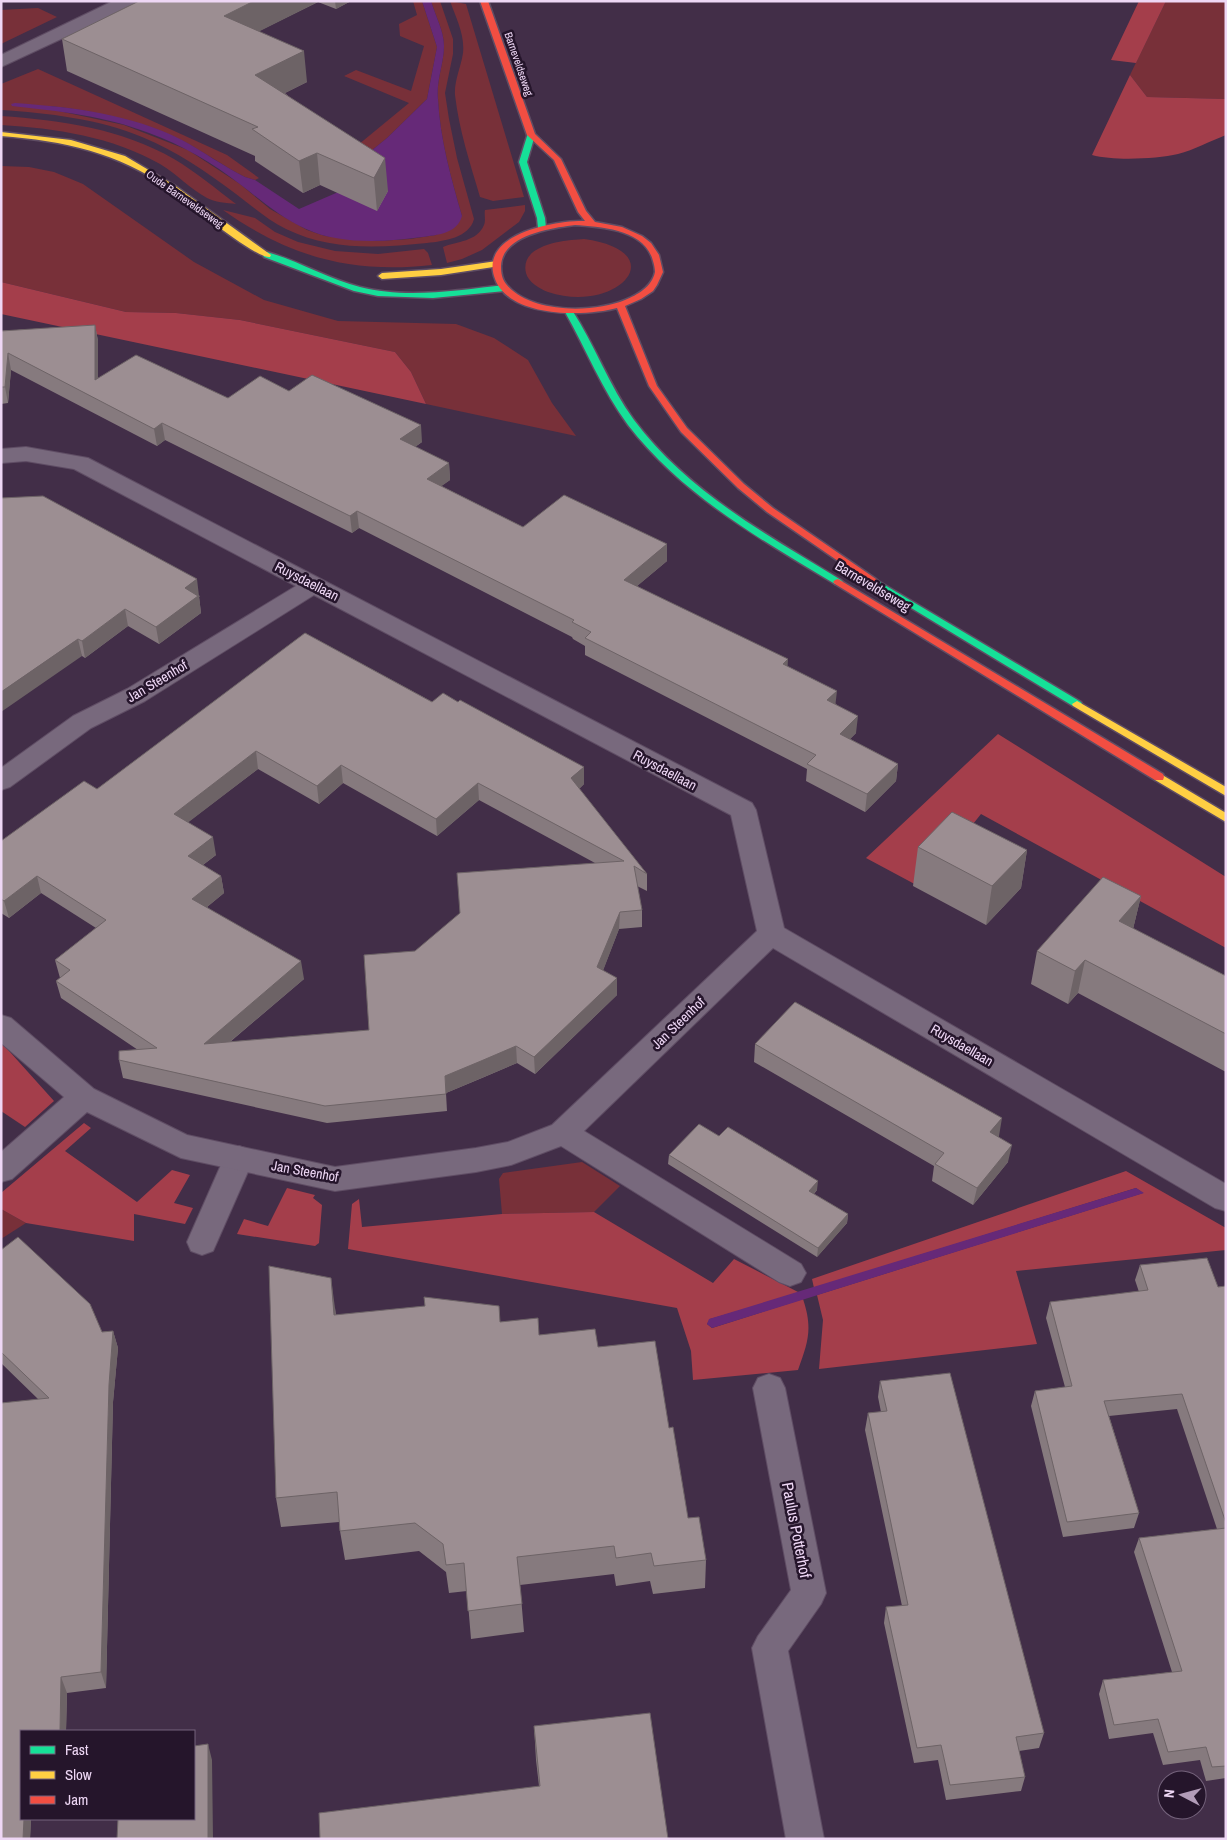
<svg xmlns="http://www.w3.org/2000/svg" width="1227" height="1840" viewBox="0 0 1227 1840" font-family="'Archivo Narrow',sans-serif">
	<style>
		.green { fill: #783039 }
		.forest { fill: #a43e4b }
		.water { fill: #662978 }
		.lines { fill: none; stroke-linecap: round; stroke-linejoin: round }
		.lane-casing { stroke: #5f4d64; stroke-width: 2 }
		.street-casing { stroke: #5f4d64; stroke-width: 2 }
		.fast-casing { stroke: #5f4d64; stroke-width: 3 }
		.slow-casing { stroke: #5f4d64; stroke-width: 3 }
		.jam-casing { stroke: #5f4d64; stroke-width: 3 }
		.lane { fill: #78697d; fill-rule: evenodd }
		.street { fill: #78697d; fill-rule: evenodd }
		.fast { fill: #16e098; fill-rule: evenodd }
		.slow { fill: #ffcf43; fill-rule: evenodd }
		.jam { fill: #f24e42; fill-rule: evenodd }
		.wall { fill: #867a7e; fill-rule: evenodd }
		.shaded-wall { fill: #6d6366 }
		.building { fill: #9c8e92; stroke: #6d6366; fill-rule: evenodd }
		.labels { text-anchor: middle; stroke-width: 5; stroke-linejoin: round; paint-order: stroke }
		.far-street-label { font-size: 11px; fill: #eed7f5; stroke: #25152b }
		.street-label { font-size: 14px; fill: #eed7f5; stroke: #25152b }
		.near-street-label { font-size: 16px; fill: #eed7f5; stroke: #25152b }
	</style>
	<rect width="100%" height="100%" fill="#422e48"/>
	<!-- green -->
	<path class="green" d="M413,1H422L437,47L427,99L387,138L360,160L347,154L409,103L344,76L356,70L411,91L424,46L400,36L399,24L417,15Z
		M431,1H440L453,39V54L445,93L449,119L457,158L474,219C469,238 444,241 427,243C379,248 331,251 286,229C268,220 252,206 236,194C205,171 178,152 142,137C99,119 48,113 1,110V84L38,69L227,155L259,178L255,180L245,177C223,166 203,151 181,140C141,120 94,111 50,106L54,110L124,125L188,150L240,184L270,209L307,230L325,236L378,241L410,239L436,235L462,216C451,178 440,139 438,99C436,81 444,63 444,46C444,31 435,15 431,1Z
		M450,1L466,4L524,197L493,201L480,197C470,163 459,130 455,95C454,81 461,67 463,53C465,35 456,18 450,1Z
		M1166,1H1226V99L1147,97L1130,75Z
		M38,8L57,17L1,44V10Z
		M1,116C61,120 122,129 174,159C196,172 216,189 236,204C227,203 214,202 207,198C190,189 177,174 160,164C113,137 55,128 1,125Z
		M1,166L29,167L54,172L83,184L194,262L264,300L338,321L456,324L494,338L528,360L552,403L576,436L426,404L411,372L395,352L240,320L176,313L126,312L1,282Z
		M525,205V211L519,222L482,250L462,259L447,263L443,247C457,241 477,242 484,225C486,220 484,214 485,210Z
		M223,210L255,218L275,232L298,242L335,251L378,254L424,249L428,253L432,265C352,274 289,257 223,210Z
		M584,239C676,252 616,315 548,292C540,289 528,282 526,273C519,244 566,240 584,239Z
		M582,1162L620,1186L594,1212L502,1214L499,1179L503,1173Z
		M1,1209L26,1223L1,1239Z"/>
	<!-- forest -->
	<path class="forest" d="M1139,1H1166L1136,63L1111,60Z
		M1130,75L1147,97L1226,99V135C1210,141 1194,150 1178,154C1156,159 1114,161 1092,155Z
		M1,282L126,312L176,313L240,320L395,352L411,372L426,404L1,314Z
		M998,734L1226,877V948L981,814L922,888L866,858Z
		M1,1042L54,1101L25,1127L1,1111Z
		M84,1123L91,1128L65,1151L137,1202L172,1170L190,1175L174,1203L193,1208L185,1224L134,1214V1241L26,1223L1,1209V1193Z
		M1126,1171L1226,1228V1250L1016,1271L1037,1344L819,1369L823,1320L817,1295L1143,1193L1136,1188L814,1288L812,1279Z
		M287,1188L315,1195L313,1198L322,1205L319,1243L315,1246L237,1234L244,1219L268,1226Z
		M359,1199L362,1227L502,1214L594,1212L713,1283L734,1259L800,1293L710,1319L707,1324L712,1328L803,1299C813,1329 808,1342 798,1370L693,1380L691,1351L677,1308L348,1249L352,1204Z"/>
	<!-- water -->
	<path class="water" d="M422,1H431C435,15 444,31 444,46C444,63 436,81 438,99C440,139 451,178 462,216C457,234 437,235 422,237C386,242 340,245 306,229C281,218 262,201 241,185C213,163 182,145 149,133C105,116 58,111 12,106L11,104L15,103C72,107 131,114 182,140C204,152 223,166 245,177L255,180L299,209L380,174L360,160L387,138L427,99L437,47Z
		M1136,1188L1144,1193L712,1328L707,1324L709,1319Z"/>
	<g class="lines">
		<!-- lane casing -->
		<g class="lane-casing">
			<path id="lane" d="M239,1146L250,1150L254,1158L217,1242L213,1251L202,1255L191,1251L187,1242L224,1158L228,1150Z"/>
		</g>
		<!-- street casing -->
		<g class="street-casing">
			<path id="street" d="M113,1H137L134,5L1,67V55Z
				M26,447L88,458L752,803L756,810L784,928L1226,1184V1211L1215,1208L773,948L584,1131L801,1264L806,1273L801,1282L790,1286L779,1282L561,1146L511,1165L476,1172L335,1191L181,1158L87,1112L12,1179L1,1182V1152L64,1097L1,1043V1015L11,1018L94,1089L187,1135L335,1167L476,1148L508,1142L552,1125L757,931L731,815L314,595L145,701L91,728L10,787L1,790V768L73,716L127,689L296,586L74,469L26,461L1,463V449Z
				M769,1374L780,1378L785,1388L826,1593L821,1604L788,1651L824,1839H786L752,1648L758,1636L791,1590L753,1388L758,1378Z"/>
		</g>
		<!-- fast casing -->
		<g class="fast-casing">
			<path id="fast" d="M528,133L535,135L527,162L545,218L546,228L542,230L538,228L537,218L519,162Z
				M267,252C299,261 328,279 360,287C406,299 459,290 505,285L509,288L505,291L433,298L378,296L354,291L264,257L263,255Z
				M569,309L572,310C595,345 609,386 634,420C687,491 767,535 841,580L843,582L841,584H835C760,539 682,495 628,425C602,390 586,349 565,312Z
				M873,578L1081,702L1082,704L1081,706H1073L870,583L868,581Z"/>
		</g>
		<!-- slow casing -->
		<g class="slow-casing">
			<path id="slow" d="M1,132L71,140L125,156L174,185L271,255L270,257C255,259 186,201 170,189C116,152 65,141 1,136Z
				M497,261L501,264L500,266L441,275L382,279L378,276L382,273L441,269Z
				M1077,701L1226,787V796L1073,706L1072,704Z
				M1159,773L1226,813V822L1155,780L1154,777L1155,774Z"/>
		</g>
		<!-- jam casing -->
		<g class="jam-casing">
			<path id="jam" d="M480,1H488L535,134L561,159L586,211L595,222L622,227L642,236L651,243L659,255L663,272L657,285L653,291L641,299L625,306L657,386L687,428L744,484L773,508L876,579L878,581L876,583H870L767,512L738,488L681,432L649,386L617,308C584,317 506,318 494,276C481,233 557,220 585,221L578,212L554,160L527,135ZM575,225C601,227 645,229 653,261C654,264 655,269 655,272C652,287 637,295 625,300C594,313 530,314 506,284C502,279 501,273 501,266C502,235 551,228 575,225Z
				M838,579L1163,774L1164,777L1163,780H1155L835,584L833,582L835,580Z"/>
		</g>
		<!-- lane -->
		<use href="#lane" class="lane"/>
		<!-- street -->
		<use href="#street" class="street"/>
		<!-- fast -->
		<use href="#fast" class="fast"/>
		<!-- slow -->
		<use href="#slow" class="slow"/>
		<!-- jam -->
		<use href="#jam" class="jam"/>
	</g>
	<!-- wall -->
	<path class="wall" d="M139,1H351L336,9L318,2L259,31L307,82L285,93L388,191L377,211L320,185L303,193L255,161V156L67,71L62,39Z
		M95,325L98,341V378L228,398L289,391L422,442L415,447L449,463L450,480L441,486L523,527L667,561L637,586L788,667L836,704L856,733L850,739L898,764L896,781L865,812L806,781L807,769L585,655V646L573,639L572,637L359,528L352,533L165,440L157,446L11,370L8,403L1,404V331Z
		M1,498L200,596L199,597L201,613L159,644L128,626L85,658L82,656Z
		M305,633L584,784L579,789L647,874V891L637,886L642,910V927L619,929L603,970L617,995L535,1074L517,1063L482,1078L446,1093L447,1111L327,1123L123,1078L119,1060L138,1050L61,998L56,981L60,978L55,960L96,928L41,893L9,918L1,913V841L97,789ZM258,769L319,804L343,783L437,836L479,800L595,863L415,951L369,1030L230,1042L304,979L207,907L224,893L221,876L203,865L216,855L188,822Z
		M918,847L1027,850L1021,888L986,925L913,886Z
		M1141,896L1133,929L1226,976V1072L1078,993L1068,1004L1031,984L1037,951Z
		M755,1044L999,1136L998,1137L1008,1162L973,1205L932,1181L934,1166L754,1062Z
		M719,1136L817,1190L814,1194L848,1214L847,1223L817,1257L668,1164L669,1155Z
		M1,1250L102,1332L113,1331L118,1348L113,1402L106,1688L67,1693L66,1731H21V1819H31L30,1839H1L38,1399L1,1363Z
		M1140,1265L1218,1287L1226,1286V1778L1206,1781L1200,1760L1163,1765L1153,1733L1109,1739L1099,1694L1103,1680L1172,1672L1134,1552L1139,1538L1217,1529L1177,1409L1109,1416L1139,1513L1134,1528L1063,1537L1031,1406L1035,1391L1065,1387L1046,1318L1050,1302L1139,1292L1135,1280Z
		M335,1308L336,1315L500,1322L539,1335L598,1347L669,1428L688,1518L706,1560L705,1588L653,1594L650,1581L616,1586L614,1574L520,1585L524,1632L471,1639L467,1591L449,1593L446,1572L419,1551L345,1560L340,1531L339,1522L281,1527L276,1498Z
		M880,1381L1044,1733L1039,1748L1019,1751L1025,1777L1021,1791L946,1800L938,1760L914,1763L884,1623L886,1607L902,1606L865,1430L868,1413L881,1412L878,1397Z
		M534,1726L668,1839L539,1786L536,1760Z"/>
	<!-- shaded-wall -->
	<path class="shaded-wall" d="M254,1H318V2L228,47L224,16Z
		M335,1H351L336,9Z
		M304,51L307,82L259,106L255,75Z
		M317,153L320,185L303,193L299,161Z
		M385,158L388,191L377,211L374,178Z
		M95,325L98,341V397L95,380Z
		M8,353L11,370L8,403L5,387Z
		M162,423L165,440L157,446L154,429Z
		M421,425L422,442L402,456L400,439Z
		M449,463L450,480L428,496L427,479Z
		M357,511L359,528L352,533L350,516Z
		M667,544V561L624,597V580Z
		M197,579L201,613L159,644L156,627L185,588Z
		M125,609L128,626L85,658L82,641Z
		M78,639L82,656L1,712V692Z
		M788,659L787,677L783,664Z
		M837,691L835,708L827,700Z
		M858,716L856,733L838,751L840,734Z
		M256,751L258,769L177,831L174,814Z
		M898,764L896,781L865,812L867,794Z
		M341,765L343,783L319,804L317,786Z
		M584,767V784L571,796V778Z
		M478,783L479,800L437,836L436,819Z
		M213,837L216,855L192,873L188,856Z
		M1027,850L1021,888L986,925L992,886Z
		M37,876L41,893L9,918L4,901Z
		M221,876L224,893L196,916L192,899Z
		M1141,896L1133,929L1119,921Z
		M620,912L619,929L598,984L597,967Z
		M1085,960L1078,993L1068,1004L1075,971Z
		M301,961L304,979L207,1061L204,1044Z
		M617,978V995L535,1074L534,1057Z
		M516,1046L517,1063L446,1093L447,1111L445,1076Z
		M1002,1118L999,1136L986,1150L990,1132Z
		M1012,1145L1008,1162L973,1205L977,1188Z
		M818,1181L817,1190L808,1200L809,1191Z
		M848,1214L847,1223L817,1257L818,1248Z
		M331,1278L335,1308L338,1346L334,1315Z
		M113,1331L118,1348L113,1402L106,1688L101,1672L109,1385Z
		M61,1677L67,1693L66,1731H60Z
		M208,1744L212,1760L213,1839H208Z
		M24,1819H31L30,1839H23Z"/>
	<!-- building -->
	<path class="building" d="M139,1H254L224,16L304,51L255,75L385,158L374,178L317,153L299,161L252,129L258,127L62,39Z
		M95,325V380L136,355L228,398L260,376L289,391L312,375L421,425L400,439L449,463L427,479L523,527L564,495L667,544L624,580L788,659L783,664L837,691L827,700L858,716L840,734L898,764L867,794L807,764L816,755L585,638L591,632L572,622L574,620L357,511L350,516L162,423L154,429L8,353L5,387H1V331Z
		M43,496L197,579L185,588L198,596L156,627L125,609L82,641L78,639L1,692V498Z
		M305,633L432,702L443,693L458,702L460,700L584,767L571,778L647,874L634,866L642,910L620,912L597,967L617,978L534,1057L516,1046L481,1061L445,1076L446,1094L325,1106L119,1060V1051L157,1048L56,981L70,970L55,960L106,920L37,876L4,901L1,899V841L84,781L97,789ZM256,751L317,786L341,765L436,819L478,783L624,861L457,873L460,913L415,951L364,955L369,1030L204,1044L301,961L192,899L221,876L188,856L213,837L174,814Z
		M952,812L1027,850L992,886L918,847Z
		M1103,877L1141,896L1119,921L1226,976V1034L1085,960L1075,971L1037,951Z
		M795,1002L1002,1118L990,1132L1012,1145L977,1188L935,1164L944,1153L755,1044Z
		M699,1124L719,1136L728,1127L818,1181L809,1191L848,1214L818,1248L669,1155Z
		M18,1237L90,1304L102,1332L113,1331L109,1385L101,1672L61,1677L60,1731H21V1819H24L23,1839H1V1403L49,1398L1,1352V1250Z
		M1207,1258L1218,1287L1226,1286V1523L1182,1394L1104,1401L1139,1513L1067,1522L1035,1391L1072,1386L1050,1302L1148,1290L1140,1265Z
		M269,1266L331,1278L334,1315L425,1306L424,1297L499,1306L500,1322L538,1318L539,1335L595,1329L598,1347L655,1341L669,1428L673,1427L688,1518L699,1517L706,1560L654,1566L651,1553L616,1558L614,1546L517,1557L522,1604L468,1611L464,1563L446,1565L443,1544L415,1523L340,1531L337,1492L276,1498Z
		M950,1373L1044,1733L1016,1737L1025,1777L950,1785L941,1745L917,1748L886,1607L908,1605L868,1413L887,1411L880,1381Z
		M1226,1528V1766L1212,1767L1206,1747L1168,1752L1158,1719L1114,1725L1103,1680L1182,1671L1139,1538Z
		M650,1713L668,1839H320L319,1813L540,1786L534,1726Z
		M208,1744V1839H117L118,1819H194V1746Z"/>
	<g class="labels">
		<!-- far-street labels -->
		<g class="far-street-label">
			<text transform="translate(519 64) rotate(71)" y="4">Barneveldseweg</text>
			<text transform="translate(185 199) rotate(35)" y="4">Oude Barneveldseweg</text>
		</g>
		<!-- street labels -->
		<g class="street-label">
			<text transform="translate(307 581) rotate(27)" y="5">Ruysdaellaan</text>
			<text transform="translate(873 586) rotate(31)" y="5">Barneveldseweg</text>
			<text transform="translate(157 681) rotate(-31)" y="5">Jan Steenhof</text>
			<text transform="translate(665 770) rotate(28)" y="5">Ruysdaellaan</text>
			<text transform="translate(678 1023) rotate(-44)" y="5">Jan Steenhof</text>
			<text transform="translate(962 1045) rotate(30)" y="5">Ruysdaellaan</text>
			<text transform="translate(305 1171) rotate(10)" y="5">Jan Steenhof</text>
		</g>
		<!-- near-street labels -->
		<g class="near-street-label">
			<text transform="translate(797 1530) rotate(79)" y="6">Paulus Potterhof</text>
		</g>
	</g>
	<!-- border -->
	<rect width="1227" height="1840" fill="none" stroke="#eed7f5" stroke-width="5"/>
	<!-- legend -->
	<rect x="20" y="1730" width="175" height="90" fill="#25152b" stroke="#75637c"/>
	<rect x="30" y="1746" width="25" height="8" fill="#16e098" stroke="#75637c"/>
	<text x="65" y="1755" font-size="15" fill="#eed7f5">Fast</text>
	<rect x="30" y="1771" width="25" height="8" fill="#ffcf43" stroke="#75637c"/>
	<text x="65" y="1780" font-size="15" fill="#eed7f5">Slow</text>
	<rect x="30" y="1796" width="25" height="8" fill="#f24e42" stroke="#75637c"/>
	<text x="65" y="1805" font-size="15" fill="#eed7f5">Jam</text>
	<!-- north arrow -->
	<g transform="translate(1182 1795) rotate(276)"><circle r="24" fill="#25152b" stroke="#75637c"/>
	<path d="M0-4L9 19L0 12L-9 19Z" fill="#b29cb8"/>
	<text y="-8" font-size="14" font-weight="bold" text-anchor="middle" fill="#eed7f5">N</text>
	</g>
</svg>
